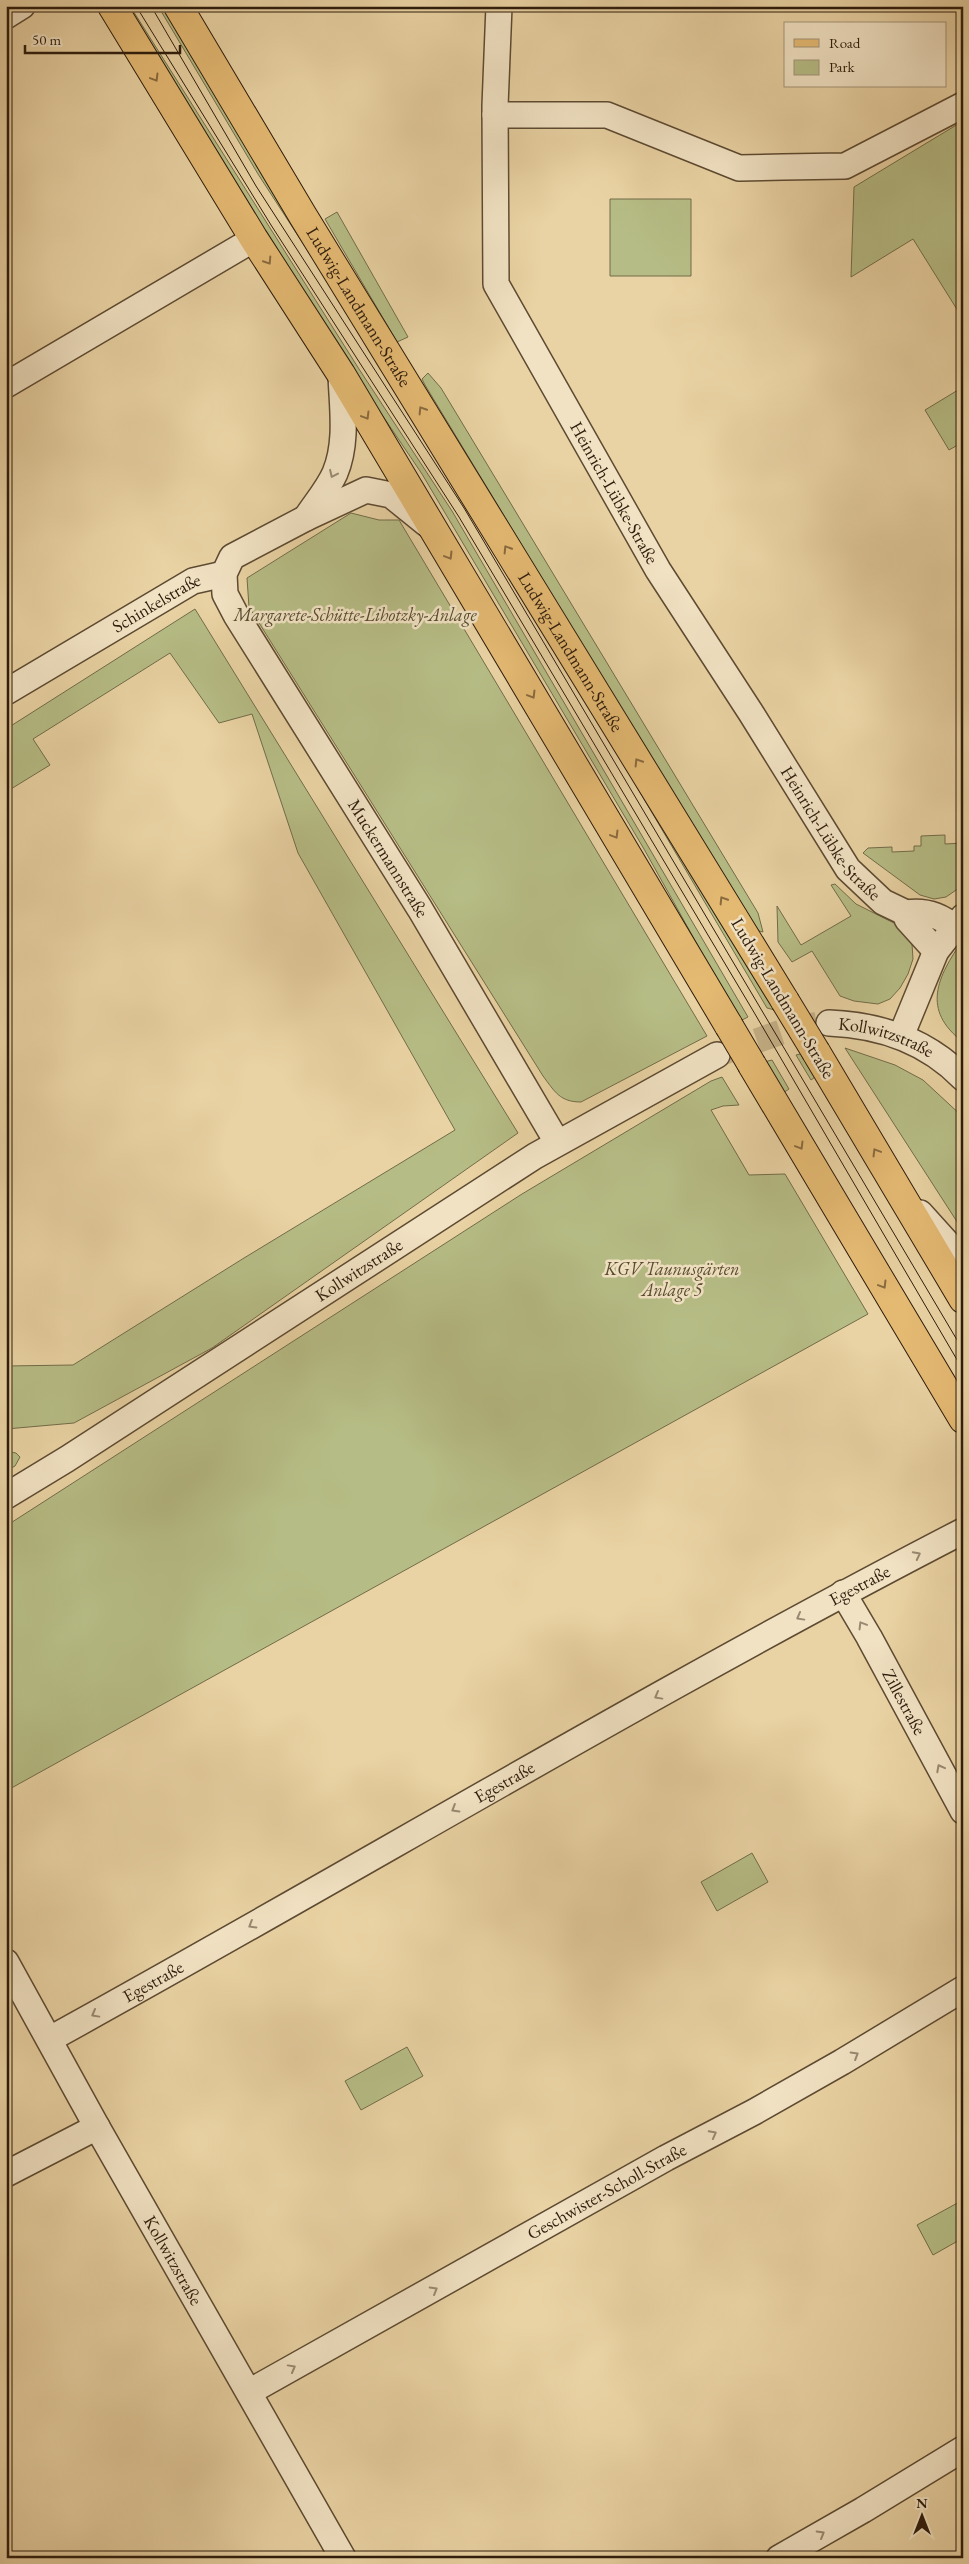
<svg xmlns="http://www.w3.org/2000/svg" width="969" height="2564" viewBox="0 0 969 2564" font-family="'EB Garamond',serif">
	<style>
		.green { fill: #b6bc85; stroke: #726c48 }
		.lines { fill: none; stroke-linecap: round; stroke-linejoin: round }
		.minor-tunnel { stroke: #c4ae85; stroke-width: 25; stroke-dasharray: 25 12; stroke-linecap: butt }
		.minor-casing { stroke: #5d4a32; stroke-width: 28 }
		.major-casing { stroke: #2e1c0c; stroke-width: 30 }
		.minor { stroke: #f1e2c3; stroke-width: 25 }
		.major { stroke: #e4b972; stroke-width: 28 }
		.tram { stroke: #2e1c0c; stroke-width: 1 }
		.major-bridge-casing { stroke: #2e1c0c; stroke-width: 30; stroke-linecap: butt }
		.major-bridge { stroke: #e4b972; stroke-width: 28 }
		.oneway { stroke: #896a3f }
		.oneway2 { stroke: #998971 }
		.labels { text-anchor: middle; stroke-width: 5; stroke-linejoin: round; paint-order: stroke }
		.street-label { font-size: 18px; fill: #2e1c0c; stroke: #f1e2c3 }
		.park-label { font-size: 18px; font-style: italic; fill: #574c30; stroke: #f1e2c3 }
	</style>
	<rect width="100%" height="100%" fill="#e9d2a3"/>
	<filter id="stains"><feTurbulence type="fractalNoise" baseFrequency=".004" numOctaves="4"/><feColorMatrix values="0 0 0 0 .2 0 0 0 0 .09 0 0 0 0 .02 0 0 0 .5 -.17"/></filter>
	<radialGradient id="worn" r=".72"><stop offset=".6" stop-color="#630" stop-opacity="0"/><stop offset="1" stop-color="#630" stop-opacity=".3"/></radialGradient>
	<!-- green -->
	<path class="green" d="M122,6H130L359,369L452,511L748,1017L740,1021L644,849L422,474L311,310Z
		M158,6H167L222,105L313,253L463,484L675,841L765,985L775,1005V1010L767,1008L458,483L258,174Z
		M963,121V319L913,239L851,277L854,187Z
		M610,199H691V276H610Z
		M337,212L408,337L397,342L325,219Z
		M428,373L441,388L758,913L763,932L759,931L691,825L425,385L422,379Z
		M963,387V442L949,450L925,410Z
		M351,513L379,520H399L707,1036L581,1102C560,1102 555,1092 543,1076L249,607L247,578Z
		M195,609L518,1133L212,1348L74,1423L6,1429V1366L73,1365L244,1258L455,1130L298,853L252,714L219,723L170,653L33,739L50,765L6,792V729Z
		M945,835V844L963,843V880L959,888L946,897L934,899L920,895L863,853L868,848L892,847V852L914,851V846H921V836Z
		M835,884L856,904L900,926L912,944L913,959L908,974L900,988L890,999L878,1004L854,1001L840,996L812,951L792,962L778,942L777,906L801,945L851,916L831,885Z
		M963,940V1042C921,1010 937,977 963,940Z
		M845,1048L895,1065L923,1080L963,1117V1231Z
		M805,1053L818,1075L811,1080L796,1055Z
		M772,1060L789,1089L783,1093L764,1062Z
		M722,1077L739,1105L723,1106L711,1110L749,1175L785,1174L868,1314L6,1791V1526L522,1194L711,1081Z
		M10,1452L16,1453L20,1457L15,1466L6,1471V1453Z
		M752,1853L768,1882L717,1911L701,1882Z
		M407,2047L423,2076L361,2110L345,2081Z
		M963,2200V2238L933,2255L917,2225Z"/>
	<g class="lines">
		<!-- minor-tunnel -->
		<path class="minor-tunnel" d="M722,1053L793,1028L829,1023"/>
		<!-- minor casing -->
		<g class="minor-casing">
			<g id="minor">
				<path id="s1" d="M499,6L495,106L496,284L658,570L751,713L848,869L883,902L906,913"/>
				<path d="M6,16L22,6"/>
				<path d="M495,115H607L739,168L783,167L845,166L963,105"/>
				<path d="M6,385L254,239"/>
				<path d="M306,518C315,504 328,489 335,473C348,442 342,406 341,374"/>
				<path id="s2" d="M427,524L391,495L366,490L306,518L232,557L224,574L225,594L236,615L420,909L557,1142"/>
				<path id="s3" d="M6,692L193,581L224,574"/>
				<path d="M936,951L907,919L906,913C925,910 940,915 954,927"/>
				<path id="s4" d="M829,1023C880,1025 927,1041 963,1078"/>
				<path d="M901,1036L936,951L963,917"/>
				<path d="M920,1213L948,1244L963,1255"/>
				<path id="s5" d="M6,1496L67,1459L535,1156L717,1055"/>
				<path id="s6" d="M843,1593L869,1637L963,1811"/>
				<path id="s7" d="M6,1962L97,2127L343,2558"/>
				<path id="s8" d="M50,2039C355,1871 653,1691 963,1531"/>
				<path d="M6,2174L97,2127"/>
				<path id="s9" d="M249,2392L666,2158L754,2112L842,2062L963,1989"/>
				<path d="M779,2558L863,2510L963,2449"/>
			</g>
		</g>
		<!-- major casing -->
		<g class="major-casing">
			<g id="major">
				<path d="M112,6L254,239L341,374L729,1026"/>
				<path id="s10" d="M178,6L303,216L785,1001"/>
				<path d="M816,1052L963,1299"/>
				<path d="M752,1065L963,1419"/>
			</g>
		</g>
		<!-- minor -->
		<use href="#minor" class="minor"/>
		<!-- major -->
		<use href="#major" class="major"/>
		<!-- tram -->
		<path class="tram" d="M136,6L271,225L459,517L755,1014L963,1370
			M151,6L256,186L464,508L963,1350"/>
		<!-- major-bridge casing -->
		<g class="major-bridge-casing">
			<path id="major-bridge" d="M785,1001L816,1052
				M729,1026L752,1065"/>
		</g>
		<!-- major-bridge -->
		<use href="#major-bridge" class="major-bridge"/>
	</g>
	<!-- one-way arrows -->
	<defs><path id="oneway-chevron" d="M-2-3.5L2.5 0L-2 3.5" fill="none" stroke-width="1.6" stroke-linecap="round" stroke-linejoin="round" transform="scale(1.25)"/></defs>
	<g class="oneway">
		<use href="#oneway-chevron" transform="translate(155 78) rotate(59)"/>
		<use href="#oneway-chevron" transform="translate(268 261) rotate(57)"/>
		<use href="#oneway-chevron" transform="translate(422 410) rotate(-122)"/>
		<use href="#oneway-chevron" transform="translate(366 416) rotate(59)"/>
		<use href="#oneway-chevron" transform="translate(507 549) rotate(-122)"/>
		<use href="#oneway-chevron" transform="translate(449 556) rotate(59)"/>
		<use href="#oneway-chevron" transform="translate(532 695) rotate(59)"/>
		<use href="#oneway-chevron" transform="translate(638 762) rotate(-122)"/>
		<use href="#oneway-chevron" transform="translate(615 835) rotate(59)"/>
		<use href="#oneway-chevron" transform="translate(723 900) rotate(-122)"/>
		<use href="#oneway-chevron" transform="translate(800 1146) rotate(59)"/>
		<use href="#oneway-chevron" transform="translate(876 1152) rotate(-121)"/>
		<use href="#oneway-chevron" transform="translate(883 1285) rotate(59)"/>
	</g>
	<g class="oneway2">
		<use href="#oneway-chevron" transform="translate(333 474) rotate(115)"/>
		<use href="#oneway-chevron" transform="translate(917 1555) rotate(-27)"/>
		<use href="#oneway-chevron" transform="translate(800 1617) rotate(151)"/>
		<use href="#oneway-chevron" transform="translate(862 1625) rotate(-121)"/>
		<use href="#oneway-chevron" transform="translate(658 1696) rotate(151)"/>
		<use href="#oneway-chevron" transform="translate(940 1768) rotate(-118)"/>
		<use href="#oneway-chevron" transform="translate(455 1809) rotate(149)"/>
		<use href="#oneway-chevron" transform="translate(252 1925) rotate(149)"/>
		<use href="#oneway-chevron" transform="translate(95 2014) rotate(151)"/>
		<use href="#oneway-chevron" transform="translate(855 2055) rotate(-31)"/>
		<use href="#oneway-chevron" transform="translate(713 2134) rotate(-28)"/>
		<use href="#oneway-chevron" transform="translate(434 2290) rotate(-30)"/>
		<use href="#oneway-chevron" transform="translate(292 2368) rotate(-29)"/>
		<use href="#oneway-chevron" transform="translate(821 2534) rotate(-30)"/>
	</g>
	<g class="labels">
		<!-- street labels -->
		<g class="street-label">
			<text dy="6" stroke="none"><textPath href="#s10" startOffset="351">Ludwig-Landmann-Straße</textPath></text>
			<text dy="6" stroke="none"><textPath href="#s1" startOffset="518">Heinrich-Lübke-Straße</textPath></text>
			<text dy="6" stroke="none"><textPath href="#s3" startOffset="175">Schinkelstraße</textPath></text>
			<text dy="6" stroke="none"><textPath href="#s10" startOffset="756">Ludwig-Landmann-Straße</textPath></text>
			<text dy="6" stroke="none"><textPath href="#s1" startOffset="922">Heinrich-Lübke-Straße</textPath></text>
			<text dy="6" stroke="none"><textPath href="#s2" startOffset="571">Muckermannstraße</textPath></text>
			<text transform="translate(783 998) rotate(59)" y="6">Ludwig-Landmann-Straße</text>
			<text dy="6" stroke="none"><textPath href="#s4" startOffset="59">Kollwitzstraße</textPath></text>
			<text dy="6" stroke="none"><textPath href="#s5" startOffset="419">Kollwitzstraße</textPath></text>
			<text dy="6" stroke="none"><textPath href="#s8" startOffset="928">Egestraße</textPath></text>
			<text dy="6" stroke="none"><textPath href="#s6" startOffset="125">Zillestraße</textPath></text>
			<text dy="6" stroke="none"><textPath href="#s8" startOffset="522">Egestraße</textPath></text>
			<text dy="6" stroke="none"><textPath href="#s8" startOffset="118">Egestraße</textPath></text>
			<text dy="6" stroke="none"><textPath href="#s9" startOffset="410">Geschwister-Scholl-Straße</textPath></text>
			<text dy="6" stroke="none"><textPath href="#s7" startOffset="342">Kollwitzstraße</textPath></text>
		</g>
		<!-- park labels -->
		<g class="park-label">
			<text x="355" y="621">Margarete-Schütte-Lihotzky-Anlage</text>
			<text x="672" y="1275">KGV Taunusgärten<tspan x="672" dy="21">Anlage 5</tspan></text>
		</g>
	</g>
	<!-- margin -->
	<rect width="969" height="2564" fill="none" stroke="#e9d2a3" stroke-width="25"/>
	<rect x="8" y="8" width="954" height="2549" fill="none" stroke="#2e1c0c" stroke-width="2.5"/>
	<rect x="12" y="12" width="944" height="2539" fill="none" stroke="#2e1c0c"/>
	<!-- legend -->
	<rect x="784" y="22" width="162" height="65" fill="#f1e2c3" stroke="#a3937a"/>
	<rect x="794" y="39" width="25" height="8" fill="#e4b972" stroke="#a3937a"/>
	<text x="829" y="48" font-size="15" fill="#2e1c0c">Road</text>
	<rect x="794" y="60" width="25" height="15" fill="#b6bc85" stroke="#a3937a"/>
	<text x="829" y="72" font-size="15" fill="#2e1c0c">Park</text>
	<!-- north arrow -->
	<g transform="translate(922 2516)" stroke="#f1e2c3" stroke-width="4" paint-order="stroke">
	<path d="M0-4L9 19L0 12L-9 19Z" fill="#2e1c0c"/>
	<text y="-8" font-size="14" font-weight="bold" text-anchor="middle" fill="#2e1c0c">N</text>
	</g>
	<!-- scale -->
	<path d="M25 45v8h155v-8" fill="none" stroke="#2e1c0c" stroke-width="2.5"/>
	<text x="32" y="45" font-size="15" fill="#2e1c0c" stroke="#f1e2c3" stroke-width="4" paint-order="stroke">50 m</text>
	<rect width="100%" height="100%" filter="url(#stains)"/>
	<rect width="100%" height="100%" fill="url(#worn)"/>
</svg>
